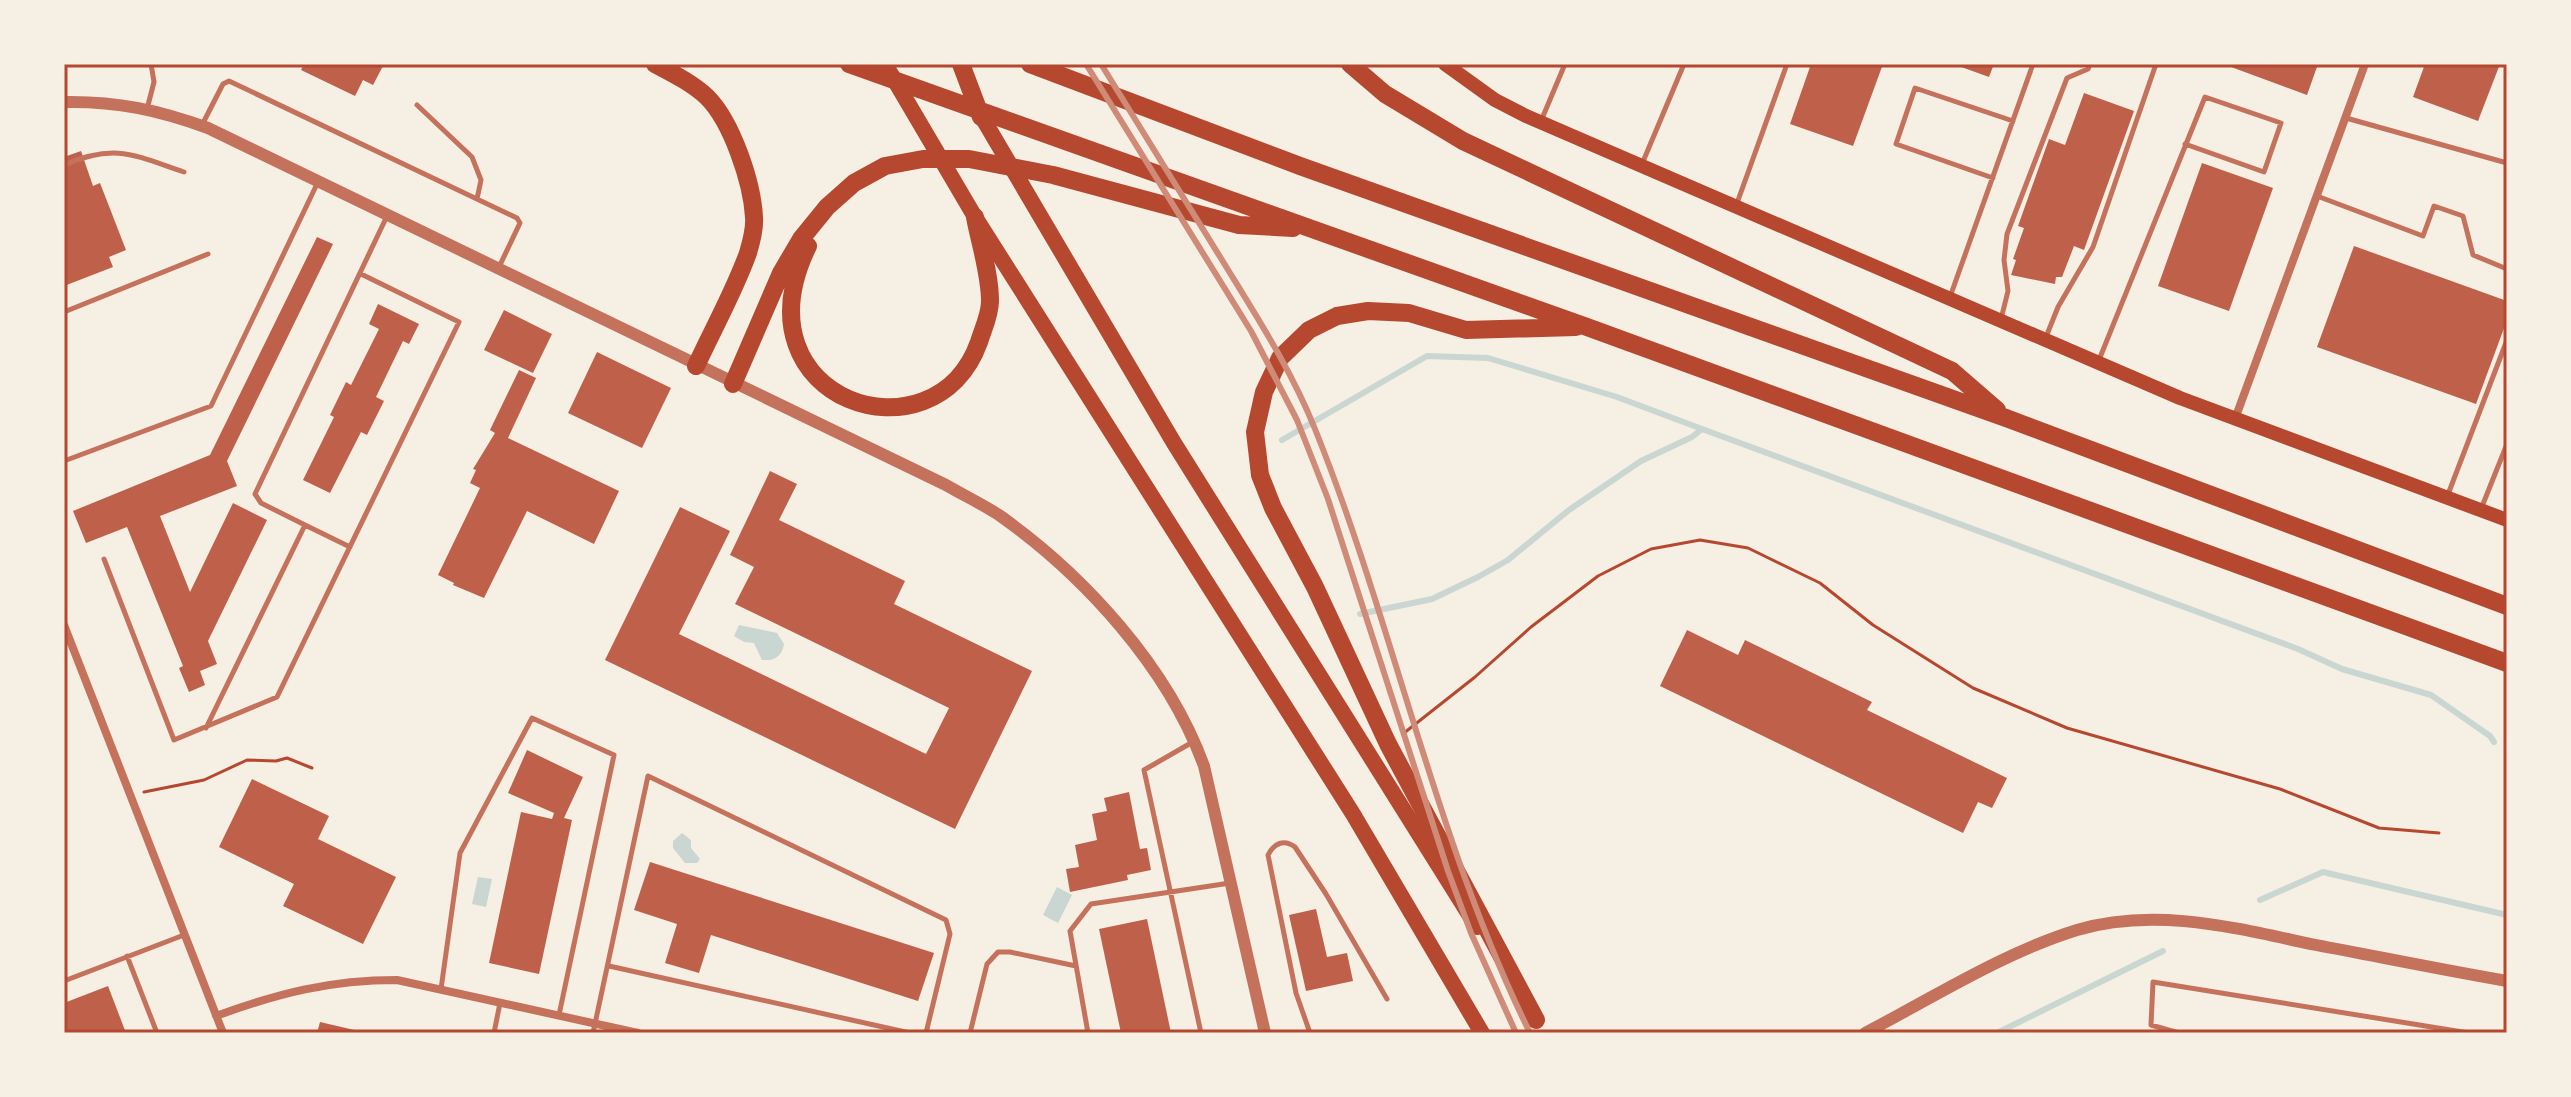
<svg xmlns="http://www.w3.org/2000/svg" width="2571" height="1097" viewBox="0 0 2571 1097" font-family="Roboto,sans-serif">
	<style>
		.water { fill: #c9d6d2 }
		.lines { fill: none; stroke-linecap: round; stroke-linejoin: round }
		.stream { stroke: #c9d6d2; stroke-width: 6 }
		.building { fill: #bf614a }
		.path { stroke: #b5482f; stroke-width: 3 }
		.service { stroke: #c5725c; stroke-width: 5 }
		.minor { stroke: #c5725c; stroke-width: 8 }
		.tertiary { stroke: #c5725c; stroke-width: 12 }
		.secondary { stroke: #b5482f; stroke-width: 14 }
		.primary { stroke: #b5482f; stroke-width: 16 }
		.motorway { stroke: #b5482f; stroke-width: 18 }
		.rail { stroke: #cf8b77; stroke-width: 6 }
		.neatline { fill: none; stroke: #b5482f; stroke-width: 3 }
	</style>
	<rect width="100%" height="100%" fill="#f6efe4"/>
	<!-- water -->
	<path class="water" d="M739,625L777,633L784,644C782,656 775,661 762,660L754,643L744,642L734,636Z
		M682,833L691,840V848L700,859L697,863H685L673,848V841Z
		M478,877L492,879L486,907L472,904Z
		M1057,887L1072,895L1058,923L1043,915Z"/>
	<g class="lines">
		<!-- stream -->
		<path class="stream" d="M1282,440L1427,356L1488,358L1617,397L1702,429
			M1360,614L1432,599L1478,577L1508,560L1569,510L1641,461L1692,437L1702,429L2298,649L2342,669L2431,695L2490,736L2494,742
			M2260,900L2323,872L2507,915
			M1997,1033L2163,951"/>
	</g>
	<!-- building -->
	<path class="building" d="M304,64H384L373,85L363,80L355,96L301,70Z
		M1811,64H1883L1853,146L1790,124Z
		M1953,64H1994L1989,77Z
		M2223,64H2318L2307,95Z
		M2425,64H2500L2478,121L2413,97Z
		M2084,93L2134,111L2084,250L2074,246L2062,277H2056L2055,284L2011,275L2016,260L2013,259L2024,228L2018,226L2049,139L2065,145Z
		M81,151L93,186L100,183L126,250L109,257L113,267L64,286V157Z
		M2202,163L2273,188L2229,311L2158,286Z
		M317,237L333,244L227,461L237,486L160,516L190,592L233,503L267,520L208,641L217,664L200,671L205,685L189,692L179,668L183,666L127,527L86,543L73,511L210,455Z
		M2354,246L2507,301V320L2476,404L2317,347Z
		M378,304L419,324L409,344L403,341L376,397L384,401L367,435L361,432L330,493L303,480L334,417L330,415L346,382L351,385L379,329L369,324Z
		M504,310L552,334L533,373L484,350Z
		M597,352L671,388L642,448L568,413Z
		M519,370L536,378L508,438L619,491L594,544L527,511L484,598L453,585L454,583L438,575L480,488L470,483L476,470L473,469L495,433L490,430Z
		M770,471L797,484L779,520L905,581L894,604L1032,671L955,829L605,660L680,507L730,531L679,634L926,754L949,708L735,604L754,567L730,555Z
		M1687,630L1738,655L1745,640L1872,702L1867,710L2007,778L1992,808L1978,802L1963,833L1660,686Z
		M527,750L583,777L564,818L572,820L539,974L489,963L521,812L552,819L554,813L508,793Z
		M252,779L329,816L318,839L396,877L363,944L283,906L294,884L219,847Z
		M1129,792L1140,849L1147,848L1151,870L1127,875L1128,880L1070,892L1066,869L1079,867L1075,845L1097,840L1092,814L1107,811L1104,798Z
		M650,862L934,953L918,1001L711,935L699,973L665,963L677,924L634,910Z
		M1316,909L1327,957L1347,953L1353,981L1306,991L1289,915Z
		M1147,919L1171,1033H1121L1099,929Z
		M108,986L126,1033H64V1003Z
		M320,1022L363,1032V1033H317Z"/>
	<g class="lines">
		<!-- path -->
		<path class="path" d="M1404,733L1475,677L1531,627L1598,576L1651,549L1700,540L1748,548L1820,583L1873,625L1973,688L2067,728L2280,789L2379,828L2439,833
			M144,792L204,780L247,760L276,761L287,758L312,768"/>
		<!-- service -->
		<path class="service" d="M417,105L472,157L481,180L477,199
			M147,109L154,82L151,64
			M2346,118L2507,163
			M1541,121L1565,64
			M202,125L223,84L229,81L517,218L520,223L499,267
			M1642,164L1684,64
			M64,165C115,143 134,155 184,172
			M1993,178L1896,144L1915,88L2013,121
			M2317,196L2423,236L2434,206L2463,216L2473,255L2507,269
			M1736,206L1787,64
			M1950,297L2033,64
			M64,312L208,254
			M2001,319L2008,291L2004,260L2007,234L2067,78L2088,69L2090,64
			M2046,337L2058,307L2093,247L2156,64
			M2099,360L2205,97L2281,123L2264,172L2185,144
			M64,461L211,406L317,184
			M2447,497L2507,340
			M2481,509L2507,444
			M305,525L350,547
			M104,559L174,740L277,697L459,322L361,274
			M206,728L305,525L261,503L255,494L387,216
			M1191,743L1144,770L1201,1033
			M127,956L157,1033
			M609,966L910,1033
			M64,981L184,935
			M441,989L460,853L532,718L614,755L559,1015
			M494,1033L500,1003
			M593,1033L648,776L946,920L950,934L926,1033
			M970,1033L987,964L998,952H1010L1076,966
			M1088,1033L1070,931L1091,904L1230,883
			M1310,1033L1296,993L1268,855C1274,843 1284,839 1295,847L1326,894L1387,999
			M2179,1033L2151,1025L2153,982L2469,1033"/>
		<!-- minor -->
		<path class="minor" d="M2235,419L2365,64
			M64,625L223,1033
			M216,1016C279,993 330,980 397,980L638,1033"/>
		<!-- tertiary -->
		<path class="tertiary" d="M64,102C117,101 158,110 208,128L946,485C963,495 982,504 999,515C1084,575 1168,667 1204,766L1265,1033
			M1865,1033C1934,997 2003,953 2077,930C2156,906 2239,929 2316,945C2380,957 2443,970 2507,981"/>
		<!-- secondary -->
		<path class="secondary" d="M1445,64L1495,100L1526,116L2180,398L2507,520"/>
		<!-- primary -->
		<path class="primary" d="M885,64L975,217L1353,814L1482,1033
			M976,107L1174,443L1477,927"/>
		<!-- motorway -->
		<path class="motorway" d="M655,64C672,73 692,83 707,97C732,122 752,182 754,217C755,227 751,243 748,253C734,292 713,329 696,366
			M849,64L1587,327L2507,663
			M961,64L981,117
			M1030,64L1300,166L2006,418L2507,606
			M1350,64L1385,94L1463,141L1952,371L1997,410
			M808,246C732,402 935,466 979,342C983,329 990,315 990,301C990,274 980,244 975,217
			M733,384L781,273L801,239L827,207L854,183L885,166L923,159H969L1053,175L1239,225L1293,228
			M1536,1020L1388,744L1315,587L1273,508L1260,475L1255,432L1264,392L1280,358L1309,330L1337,316L1368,311L1409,313L1466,330L1576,327"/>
		<!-- rail -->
		<path class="rail" d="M1086,64L1251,331L1297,420L1328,499L1448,871L1471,933L1516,1033
			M1101,64C1141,129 1181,194 1222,260C1255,314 1291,369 1315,429C1395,628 1435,840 1530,1033"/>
	</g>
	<!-- border -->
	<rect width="2571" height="1097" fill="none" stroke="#f6efe4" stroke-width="132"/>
	<rect x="66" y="66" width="2439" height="965" class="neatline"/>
</svg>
